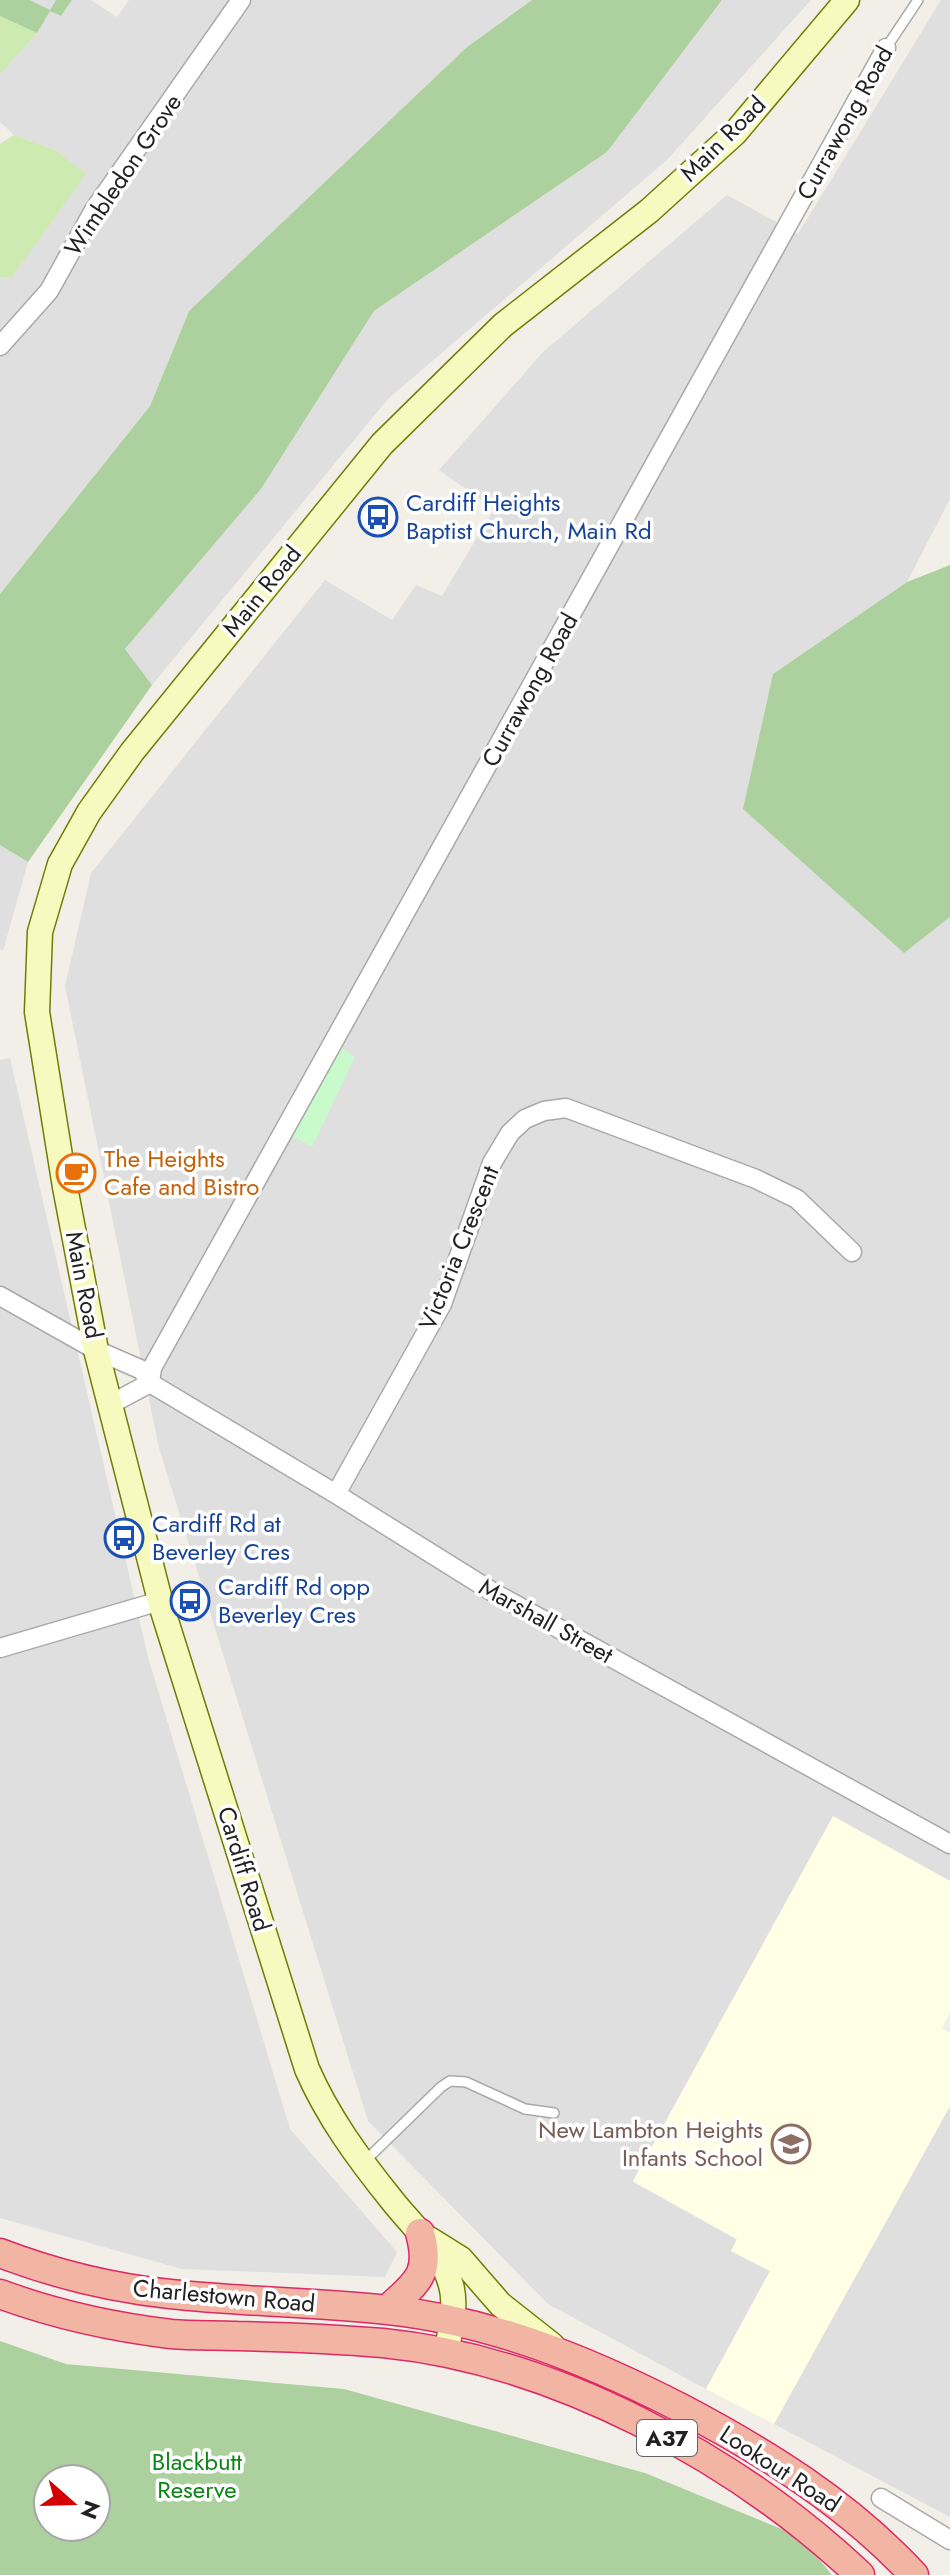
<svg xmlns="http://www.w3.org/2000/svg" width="950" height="2575" viewBox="0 0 950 2575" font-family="Jost,sans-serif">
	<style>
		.residential { fill: #e0dfdf }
		.education { fill: #ffffe5 }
		.grass { fill: #cdebb0 }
		.forest { fill: #add19e; fill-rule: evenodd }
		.park { fill: #c8facc }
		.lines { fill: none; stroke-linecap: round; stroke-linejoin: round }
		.service-casing { stroke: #a9a9a9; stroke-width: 12 }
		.minor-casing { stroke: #a9a9a9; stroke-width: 21 }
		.secondary-casing { stroke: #707d05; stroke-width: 27 }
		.trunk-casing { stroke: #dc2a67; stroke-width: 31 }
		.service { stroke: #fff; stroke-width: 9 }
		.minor { stroke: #fff; stroke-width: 18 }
		.secondary { stroke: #f7fabf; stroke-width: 24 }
		.trunk { stroke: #f2b4a3; stroke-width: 28 }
		.labels { text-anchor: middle; stroke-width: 7; stroke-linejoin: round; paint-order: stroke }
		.shield { fill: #fff; stroke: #646464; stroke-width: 2 }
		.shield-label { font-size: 22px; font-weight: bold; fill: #222 }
		.street-label { font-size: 24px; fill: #222; stroke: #fff }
		.transit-label { font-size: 24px; fill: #164399; stroke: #fff; text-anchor: start }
		.food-label { font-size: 24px; fill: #c56008; stroke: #fff; text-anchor: start }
		.education-label { font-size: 24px; fill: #785e54; stroke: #fff; text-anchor: end }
		.park-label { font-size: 24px; fill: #0c8416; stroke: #fff }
	</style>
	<rect width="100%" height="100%" fill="#f2efe9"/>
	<!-- residential -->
	<path class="residential" d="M30,0H56L50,10L61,16L72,0H91L117,17L129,0H532L467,47L189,311L150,406L0,594V277H12L55,150L14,135L0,122V73L37,33L49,10Z
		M722,0H811L667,160L388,399L152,685L125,649L261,489L374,311L607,152Z
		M941,0H950V499L907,582L773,674L904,952L950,917V1881L833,1817L633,2182L737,2240L731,2251L770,2271L706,2389L548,2304L368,2121L159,1448L65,986L91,873L325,580L392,620L416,585L442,596L494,509L439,470L543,352L727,195L798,234Z
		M0,845L28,862L3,951L0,949Z
		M10,1058L148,1657L290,2129L397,2252L385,2277L182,2269L0,2218V1060Z
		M950,2106V2517L774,2424Z"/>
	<!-- education -->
	<path class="education" d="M833,1816L950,1881V2012L942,2028L950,2033V2106L774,2424L706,2389L770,2271L731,2251L737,2239L633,2181Z"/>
	<!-- grass -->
	<path class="grass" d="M0,16L37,33L0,74Z
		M14,135L55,150L86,174L12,277H0V144Z"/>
	<!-- forest -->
	<path class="forest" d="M0,0H30L50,10L56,0H72L61,16L50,11L37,33L0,16Z
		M532,0H722L607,152L374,311L261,489L125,649L152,685L28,862L0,845V594L150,406L189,311L467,47Z
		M950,565V917L904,953L743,809L773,674L907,582Z
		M0,2341L66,2364L344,2389L645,2473L801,2537L832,2575H0ZM48,2479H96V2527H48Z"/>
	<!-- park -->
	<path class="park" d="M337,1045L355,1057L312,1147L289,1134Z"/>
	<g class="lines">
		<!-- service casing -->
		<g class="service-casing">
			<path id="service" d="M886,48L918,0
				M365,2161L441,2087L450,2081L466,2082L525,2109L554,2113"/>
		</g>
		<!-- minor casing -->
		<g class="minor-casing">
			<path id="minor" d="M0,346L49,291L94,210L241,0
				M0,1296L96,1350L142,1370L150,1383L336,1494L496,1594L950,1844
				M111,1404L150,1383L152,1368L886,48
				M336,1494L442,1304L492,1163L510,1133L525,1119L544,1111L566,1108L756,1179L797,1199L852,1252
				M0,1648L160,1601
				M881,2498L950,2540"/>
		</g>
		<!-- secondary casing -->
		<g class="secondary-casing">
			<path id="secondary" d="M429,2239L461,2259L500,2304L552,2345
				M446,2353C450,2332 457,2306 451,2285C442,2251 412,2226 391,2199C358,2158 328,2117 307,2069L162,1608L96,1350L65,1187L37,1012L40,932L60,864L89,812L132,752L382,444L503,325L649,211L735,133L847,0"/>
		</g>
		<!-- trunk casing -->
		<g class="trunk-casing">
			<path id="trunk" d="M0,2253C55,2274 112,2288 170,2294C242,2302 316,2302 388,2310C491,2321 587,2360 679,2407C765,2452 847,2503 914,2575
				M0,2294C54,2314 113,2327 171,2334C193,2336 215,2335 237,2336C286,2337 335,2339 383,2343C554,2360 736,2458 860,2575
				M387,2310C415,2283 432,2276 420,2233"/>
		</g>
		<!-- service -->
		<use href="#service" class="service"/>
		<!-- minor -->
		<use href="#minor" class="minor"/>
		<!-- secondary -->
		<use href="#secondary" class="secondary"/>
		<!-- trunk -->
		<use href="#trunk" class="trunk"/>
	</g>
	<!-- icons -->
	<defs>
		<g id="bus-ring" transform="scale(2)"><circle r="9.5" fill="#fff" stroke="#1a4fb4" stroke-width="1.5"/><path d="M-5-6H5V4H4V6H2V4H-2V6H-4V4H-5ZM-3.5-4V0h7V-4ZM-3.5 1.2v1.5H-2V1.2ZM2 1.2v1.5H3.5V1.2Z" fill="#1a4fb4"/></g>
		<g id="cafe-ring" transform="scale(2)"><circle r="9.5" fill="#fff" stroke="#e8710a" stroke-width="1.5"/><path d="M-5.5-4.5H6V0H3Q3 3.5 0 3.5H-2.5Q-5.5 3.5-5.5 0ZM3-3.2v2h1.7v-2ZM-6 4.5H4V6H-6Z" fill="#e8710a"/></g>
		<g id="school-ring" transform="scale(2)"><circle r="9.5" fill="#fff" stroke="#8d6e63" stroke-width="1.5"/><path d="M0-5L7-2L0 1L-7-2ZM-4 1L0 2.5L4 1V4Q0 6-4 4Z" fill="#8d6e63"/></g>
	</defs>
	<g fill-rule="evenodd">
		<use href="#bus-ring" x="378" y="517"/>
		<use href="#cafe-ring" x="76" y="1173"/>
		<use href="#bus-ring" x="124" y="1538"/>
		<use href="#bus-ring" x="190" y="1601"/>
		<use href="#school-ring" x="791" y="2144"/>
	</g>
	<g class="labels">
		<!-- shield labels -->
		<rect class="shield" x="637" y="2420" width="60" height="36" rx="6"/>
		<g class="shield-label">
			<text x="667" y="2446">A37</text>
		</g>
		<!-- street labels -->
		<g class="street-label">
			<text transform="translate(845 123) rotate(-61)" y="8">Currawong Road</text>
			<text transform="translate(723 139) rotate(-45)" y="8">Main Road</text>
			<text transform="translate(123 175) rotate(-56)" y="8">Wimbledon Grove</text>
			<text transform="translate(262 591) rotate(-51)" y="8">Main Road</text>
			<text transform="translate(530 690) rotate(-61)" y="8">Currawong Road</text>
			<text transform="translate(459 1248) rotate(-68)" y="8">Victoria Crescent</text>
			<text transform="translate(84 1285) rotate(79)" y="8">Main Road</text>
			<text transform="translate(546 1621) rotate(29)" y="8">Marshall Street</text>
			<text transform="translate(244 1869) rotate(73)" y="8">Cardiff Road</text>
			<text transform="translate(224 2296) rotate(5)" y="8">Charlestown Road</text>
			<text transform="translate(780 2469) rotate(33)" y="8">Lookout Road</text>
		</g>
		<!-- transit labels -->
		<g class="transit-label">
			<text x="406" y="511">Cardiff Heights<tspan x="406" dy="28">Baptist Church, Main Rd</tspan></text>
			<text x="152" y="1532">Cardiff Rd at<tspan x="152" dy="28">Beverley Cres</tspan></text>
			<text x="218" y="1595">Cardiff Rd opp<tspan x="218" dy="28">Beverley Cres</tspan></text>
		</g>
		<!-- food labels -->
		<g class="food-label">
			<text x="104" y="1167">The Heights<tspan x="104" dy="28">Cafe and Bistro</tspan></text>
		</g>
		<!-- education labels -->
		<g class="education-label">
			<text x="763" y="2138">New Lambton Heights<tspan x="763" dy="28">Infants School</tspan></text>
		</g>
		<!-- park labels -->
		<g class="park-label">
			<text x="197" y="2470">Blackbutt<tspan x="197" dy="28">Reserve</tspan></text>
		</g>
	</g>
	<!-- north arrow -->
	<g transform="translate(72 2503) rotate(110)"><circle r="38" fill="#ffffff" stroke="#a7a7a7" stroke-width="2"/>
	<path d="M0-6L14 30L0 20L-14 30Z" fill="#d40000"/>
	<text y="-12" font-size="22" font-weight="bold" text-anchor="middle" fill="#222222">N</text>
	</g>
</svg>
